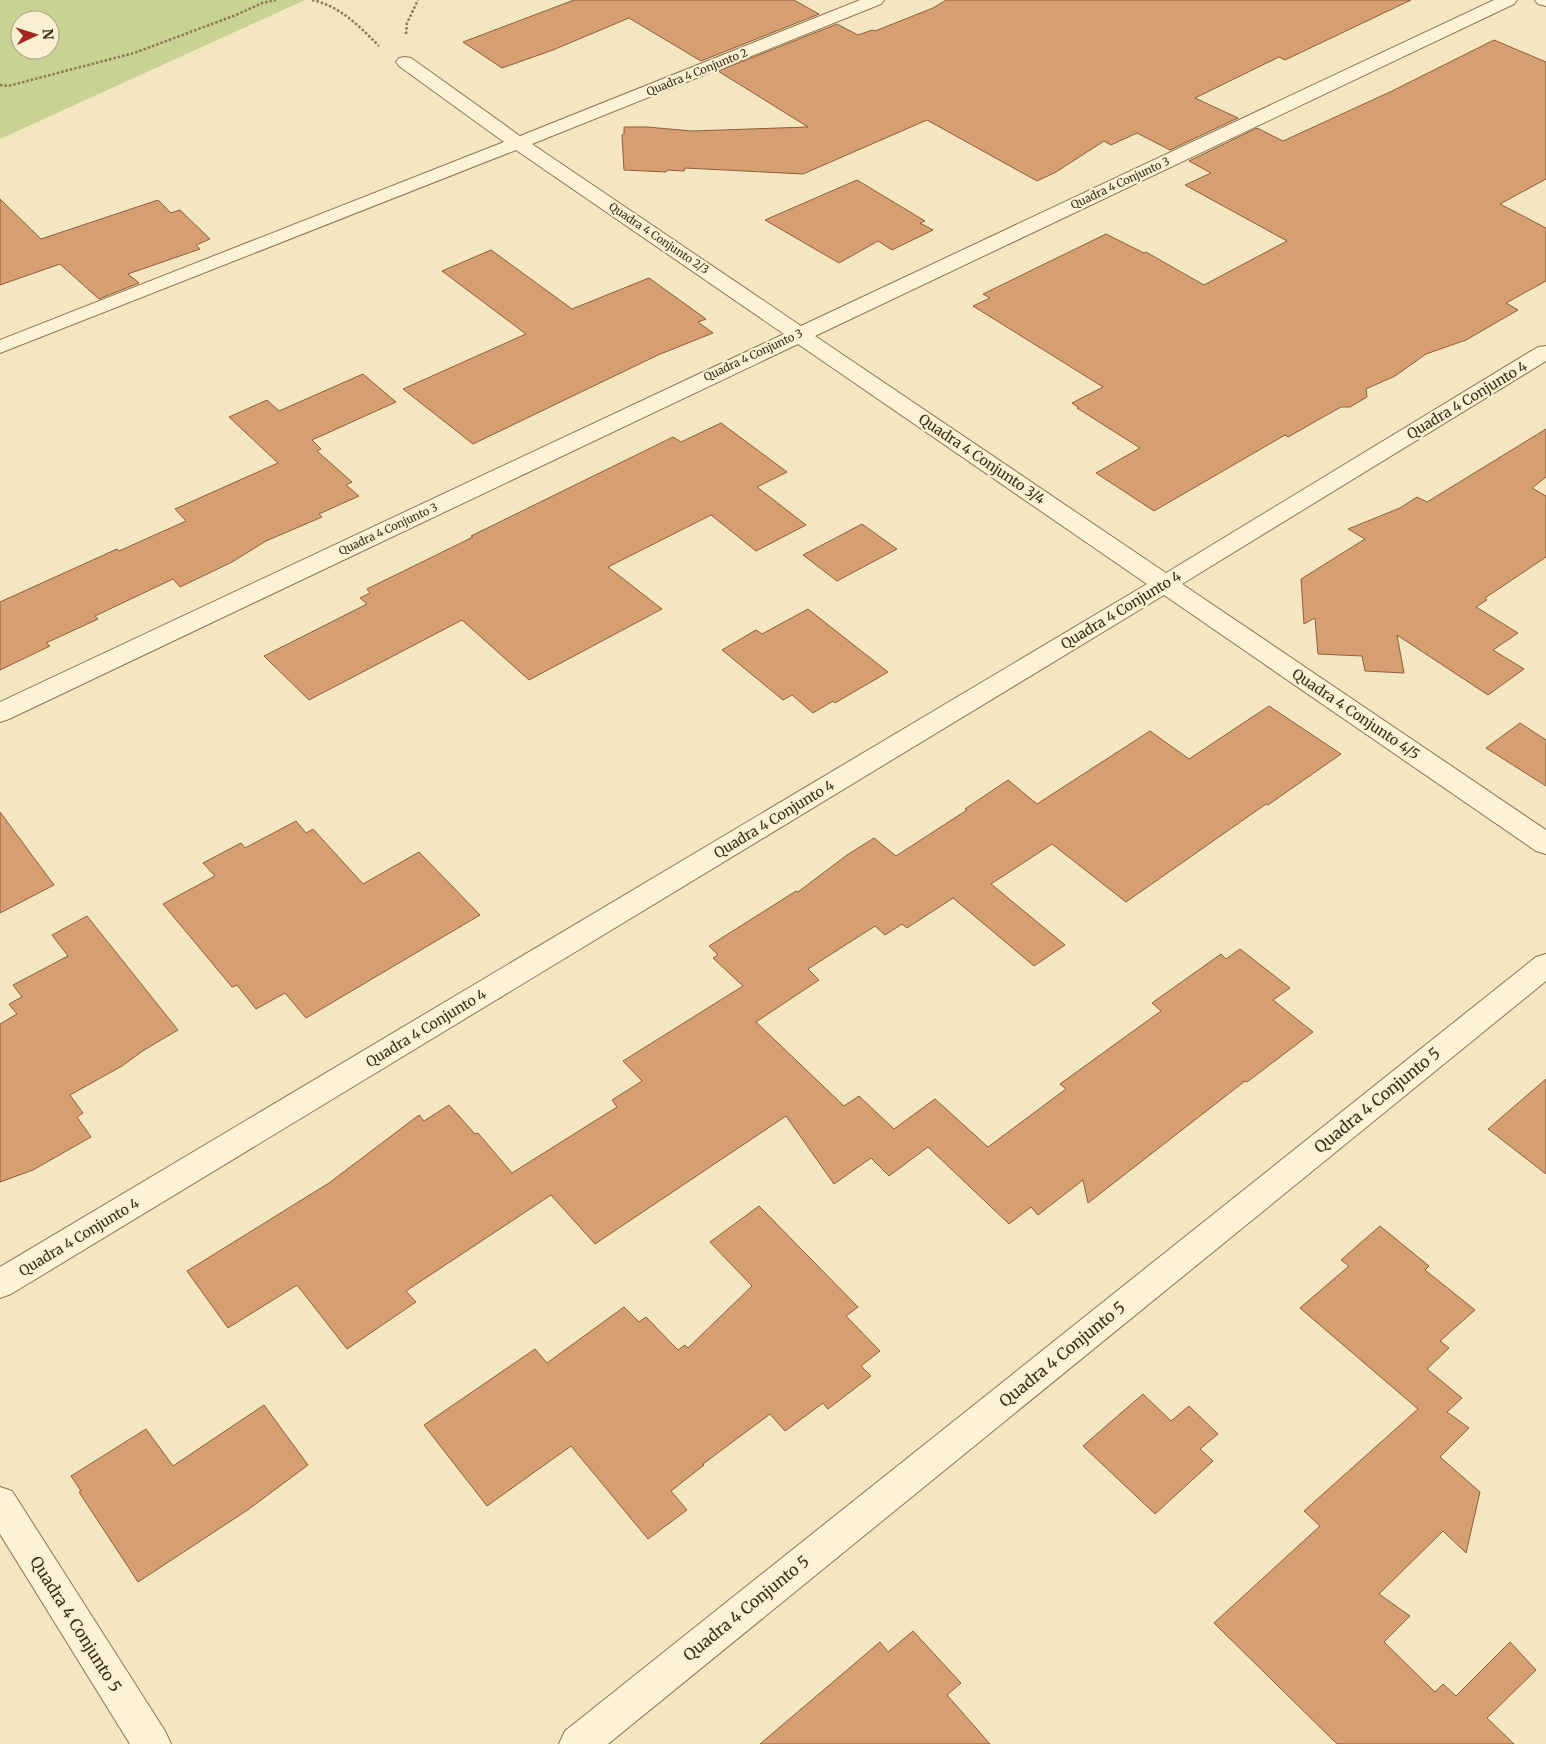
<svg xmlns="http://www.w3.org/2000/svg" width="1546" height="1744" viewBox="0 0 1546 1744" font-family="Merriweather,serif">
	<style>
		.green { fill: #c8d293; fill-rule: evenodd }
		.building { fill: #d59f72; stroke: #905f39 }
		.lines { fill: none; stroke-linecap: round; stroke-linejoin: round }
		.minor-casing { stroke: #8e7656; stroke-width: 2 }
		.path { stroke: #8e7656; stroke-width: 2.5; stroke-dasharray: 2.5 2; stroke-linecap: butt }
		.minor { fill: #fcf2d5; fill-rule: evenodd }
		.labels { text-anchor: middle; stroke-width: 4.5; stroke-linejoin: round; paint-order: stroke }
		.far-street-label { font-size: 11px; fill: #3c2d1c; stroke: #f9efd1 }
		.street-label { font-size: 14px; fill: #3c2d1c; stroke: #f9efd1 }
		.near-street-label { font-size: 16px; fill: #3c2d1c; stroke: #f9efd1 }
	</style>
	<rect width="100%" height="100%" fill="#f3e6c1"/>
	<!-- green -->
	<path class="green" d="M0,0H305L0,139ZM20,20H50V50H20Z"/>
	<!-- building -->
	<path class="building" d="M574,0H794L819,14L701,61L629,18L553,50L502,68L463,42Z
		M946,0H1411L1285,60L1279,57L1195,98L1238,118L1170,150L1137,133L1111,145L1104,141L1056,172L1037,181L927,120L803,174L685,168L684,171L667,170L666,172L624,170L622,135L624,134V127H647L692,131L808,127L718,71L837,24L858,35L872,30L875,31L933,8Z
		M1494,40L1546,62V179L1500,204L1546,228V281L1506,303L1518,310L1466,340L1426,354L1395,376L1366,389L1367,397L1350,407H1341L1288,437L1285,435L1154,511L1096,473L1140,448L1077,408H1079L1072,403L1103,387L973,306L990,298L983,294L1106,234L1144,253L1146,252L1204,285L1287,241L1185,185L1211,173L1189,161L1257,128L1283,141L1390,92Z
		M857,180L925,221L920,223L933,230L892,250L878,241L839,263L765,220Z
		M0,199L41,239L158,200L171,213L180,210L210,239L196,245L200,249L128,274L139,283L99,299L60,264L0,285Z
		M491,250L572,309L649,278L706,319L698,322L713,333L658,355L473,444L403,389L526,334L442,271Z
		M363,374L396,402L312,440L321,449L317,451L352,482L346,485L359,496L319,514L322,517L266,541L232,562L180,587L173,579L95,616L98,619L46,643L50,646L0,670V602L117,549L119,551L186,521L175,509L278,463L229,417L267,400L279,411Z
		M721,423L787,472L757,487L806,525L756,551L711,515L608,567L662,609L529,680L462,620L309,700L264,656L367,604L360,598L370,593L367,589L473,537L471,536L673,437L681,442Z
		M1546,429V477L1532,488L1546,496V557L1485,598L1487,600L1476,607L1518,633L1493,650L1524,669L1488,695L1397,635L1404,673L1365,671L1362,656L1318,654L1315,618L1304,624L1301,579L1365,539L1348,529L1400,508L1417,497L1427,502Z
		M862,524L897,549L837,581L803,555Z
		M808,609L888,672L835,703L833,701L813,713L792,695L783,700L722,650L756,630L762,634Z
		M1269,706L1341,754L1268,805L1266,804L1126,902L1052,844L991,884L1065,945L1034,966L953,898L907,928L902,924L885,935L875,926L808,969L819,980L756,1022L844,1106L859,1096L894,1129L935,1099L988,1147L1066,1089L1060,1084L1161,1011L1152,1003L1221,954L1226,959L1240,949L1290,988L1273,1000L1313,1032L1247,1082L1245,1081L1088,1203L1083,1180L1038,1215L1031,1207L1009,1224L928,1147L889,1176L871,1158L834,1184L786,1116L595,1244L551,1195L406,1291L416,1302L347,1349L297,1285L228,1328L187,1271L329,1183L419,1115L424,1121L449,1105L475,1134L478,1133L512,1173L617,1107L612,1100L642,1081L623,1061L743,986L713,958L718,955L709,946L796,891L798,892L847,855L874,838L896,856L967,810L965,809L1008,780L1037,804L1150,731L1189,759Z
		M1520,723L1546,740V786L1486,748Z
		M0,812L54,885L0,913Z
		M296,821L306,833L313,829L363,884L419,852L480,915L306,1018L285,993L256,1009L237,985L232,987L163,904L215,876L203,863L241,843L245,848Z
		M87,916L178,1030L144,1050L122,1066L70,1095L83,1113L77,1117L91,1137L33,1170L0,1182V1024L17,1014L9,1004L22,997L13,985L68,956L52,935Z
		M1546,1079V1174L1488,1129Z
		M759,1206L858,1307L846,1316L880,1351L861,1366L871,1376L828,1409L823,1403L785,1431L770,1414L703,1464L704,1465L671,1491L687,1510L648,1539L571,1446L487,1506L424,1425L535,1349L547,1363L624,1307L639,1322L646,1317L678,1350L685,1345L688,1348L752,1286L710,1242Z
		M1380,1226L1429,1266L1425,1270L1475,1310L1440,1341L1449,1348L1427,1369L1462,1398L1447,1412L1469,1428L1440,1457L1480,1492L1466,1553L1443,1531L1379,1594L1410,1616L1384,1642L1435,1692L1443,1684L1456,1696L1510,1642L1536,1670L1487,1718L1514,1744H1337L1214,1623L1320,1526L1304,1511L1418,1409L1300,1308L1349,1266L1341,1260Z
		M1143,1394L1171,1421L1189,1406L1218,1434L1200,1449L1213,1461L1155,1514L1083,1446Z
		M264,1405L308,1465L249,1509L138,1582L79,1492L81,1491L71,1476L146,1429L173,1466Z
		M913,1631L961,1683L947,1695L990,1744H760L880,1642L888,1652Z"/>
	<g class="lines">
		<!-- minor casing -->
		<g class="minor-casing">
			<path id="minor" d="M860,0H884L881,4L532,144L801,326L1494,0H1517L1514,4L815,336L1166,573L1538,347L1546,346V361L1182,584L1546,830V854L1536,851L1164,595L11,1294L0,1298V1267L1147,584L798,344L9,719L0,722V702L784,334L516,150L0,353V340L504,142L399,66L396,62L399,58L405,57L411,58L520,136Z
				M1535,0H1546V6L1538,4Z
				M1546,954V981L608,1744H559L565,1731L1536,957Z
				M0,1487L12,1491L165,1731L171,1744H130L0,1534Z"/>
		</g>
		<!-- path -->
		<path class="path" d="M312,0C340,6 359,26 379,46
			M406,34L407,23L418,0
			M0,85L8,86L134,53L236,15L262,3L276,0"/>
		<!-- minor -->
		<use href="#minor" class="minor"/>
	</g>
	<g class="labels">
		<!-- far-street labels -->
		<g class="far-street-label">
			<text transform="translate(697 72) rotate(-22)" y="4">Quadra 4 Conjunto 2</text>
			<text transform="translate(1120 183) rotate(-25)" y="4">Quadra 4 Conjunto 3</text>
			<text transform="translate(659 238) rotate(34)" y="4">Quadra 4 Conjunto 2/3</text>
			<text transform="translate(753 355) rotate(-25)" y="4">Quadra 4 Conjunto 3</text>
			<text transform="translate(388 529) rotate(-25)" y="4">Quadra 4 Conjunto 3</text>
		</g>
		<!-- street labels -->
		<g class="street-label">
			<text transform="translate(1467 400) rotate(-31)" y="5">Quadra 4 Conjunto 4</text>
			<text transform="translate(982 459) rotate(34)" y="5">Quadra 4 Conjunto 3/4</text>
			<text transform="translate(1121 610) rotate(-31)" y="5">Quadra 4 Conjunto 4</text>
			<text transform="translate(1356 714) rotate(34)" y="5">Quadra 4 Conjunto 4/5</text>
			<text transform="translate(774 819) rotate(-31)" y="5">Quadra 4 Conjunto 4</text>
			<text transform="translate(426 1028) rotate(-31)" y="5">Quadra 4 Conjunto 4</text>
			<text transform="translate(79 1237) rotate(-31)" y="5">Quadra 4 Conjunto 4</text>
		</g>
		<!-- near-street labels -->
		<g class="near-street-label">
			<text transform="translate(1377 1100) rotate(-39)" y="6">Quadra 4 Conjunto 5</text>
			<text transform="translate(1062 1354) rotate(-39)" y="6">Quadra 4 Conjunto 5</text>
			<text transform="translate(746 1608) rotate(-39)" y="6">Quadra 4 Conjunto 5</text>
			<text transform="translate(76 1624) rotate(58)" y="6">Quadra 4 Conjunto 5</text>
		</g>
	</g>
	<!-- north arrow -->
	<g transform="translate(35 35) rotate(86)"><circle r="24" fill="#f9efd1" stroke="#ada189"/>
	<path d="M0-4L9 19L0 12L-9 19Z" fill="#a4241f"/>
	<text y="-8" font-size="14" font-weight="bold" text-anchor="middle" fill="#3c2d1c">N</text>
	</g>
</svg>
